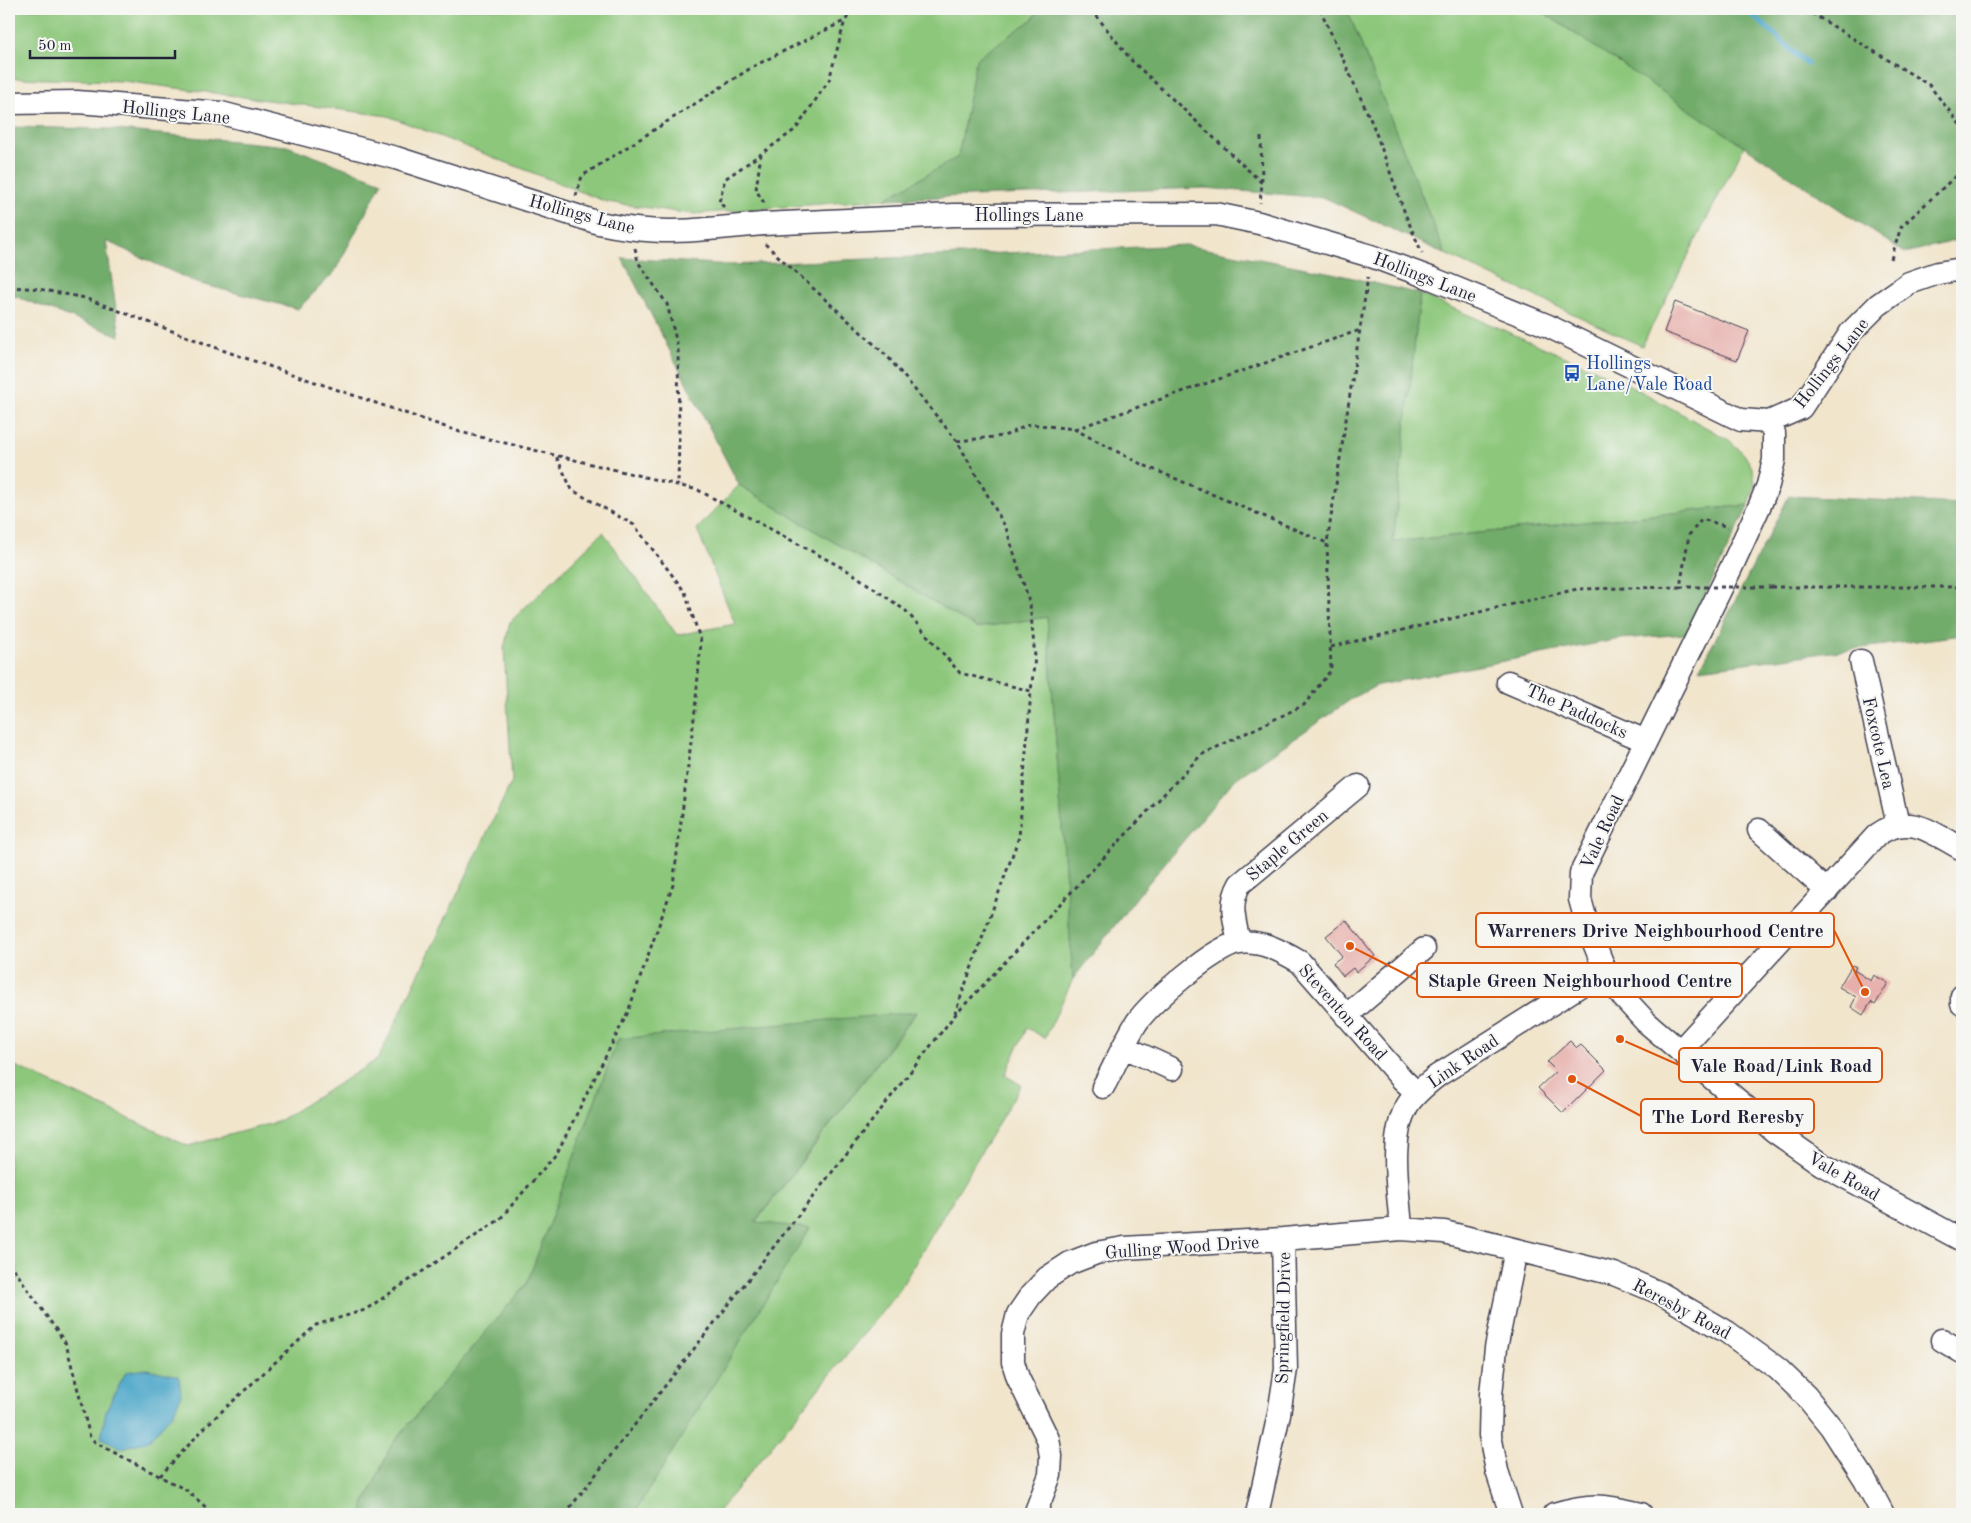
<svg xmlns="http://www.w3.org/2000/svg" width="1971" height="1523" viewBox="0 0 1971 1523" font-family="'Old Standard TT',serif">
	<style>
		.green { fill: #8dc77b; stroke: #58745b }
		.forest { fill: #72ac6b; stroke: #4a6753 }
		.water { fill: #4ba6c9; stroke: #366482 }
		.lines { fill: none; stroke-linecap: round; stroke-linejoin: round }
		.stream { stroke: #4ba6c9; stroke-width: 5.5 }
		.building { fill: #e7afab }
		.minor-casing { stroke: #413f51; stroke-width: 25 }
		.path { stroke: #413f51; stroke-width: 3; stroke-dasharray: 4 4; stroke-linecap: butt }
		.minor { stroke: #fff; stroke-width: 22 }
		.minor-bridge-casing { stroke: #413f51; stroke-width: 25; stroke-linecap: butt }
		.path-bridge { stroke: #413f51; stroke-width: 3; stroke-dasharray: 4 4; stroke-linecap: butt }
		.minor-bridge { stroke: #fff; stroke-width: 22 }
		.labels { text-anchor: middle; stroke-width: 4; stroke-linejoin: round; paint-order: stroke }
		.street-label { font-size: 18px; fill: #22223b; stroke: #f6f6f2 }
		.transit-label { font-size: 18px; fill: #164399; stroke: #f6f6f2; text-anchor: start }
		.leader { fill: none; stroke: #de560e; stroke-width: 2 }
		.callout-dot { fill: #de560e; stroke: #f6f6f2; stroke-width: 2 }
		.callout { fill: #f6f6f2; stroke: #de560e; stroke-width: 2 }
		.callout-label { font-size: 19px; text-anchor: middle; font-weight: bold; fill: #22223b }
	</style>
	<rect width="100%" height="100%" fill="#f6f6f2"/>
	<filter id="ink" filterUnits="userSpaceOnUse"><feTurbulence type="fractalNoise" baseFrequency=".02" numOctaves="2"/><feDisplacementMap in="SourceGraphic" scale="10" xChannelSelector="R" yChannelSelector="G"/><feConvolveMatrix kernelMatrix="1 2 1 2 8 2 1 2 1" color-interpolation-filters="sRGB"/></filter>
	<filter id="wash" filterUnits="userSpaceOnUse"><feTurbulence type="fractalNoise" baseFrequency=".0096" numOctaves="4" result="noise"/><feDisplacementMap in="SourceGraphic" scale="20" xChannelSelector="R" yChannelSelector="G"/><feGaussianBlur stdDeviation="1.12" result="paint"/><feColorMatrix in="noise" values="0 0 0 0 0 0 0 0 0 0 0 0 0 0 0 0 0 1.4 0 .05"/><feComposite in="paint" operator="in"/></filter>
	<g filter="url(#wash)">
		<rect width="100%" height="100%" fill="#f1e5cc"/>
		<!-- green -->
		<path class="green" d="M9,9H1038L1034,18L976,60L958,158L884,199L692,214L607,202L388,116L123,81L9,78Z
			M1347,9H1538L1744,146L1642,346L1445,254Z
			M1420,294L1626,383L1729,440L1744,454L1753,469L1755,486L1749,505L1393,542Z
			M739,485L977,628L1047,617L1073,979L1045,1038L1027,1028L1005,1075L1021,1085L898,1292L716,1514H634L809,1228L755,1223L916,1013L618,1039L527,1283L392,1444L360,1514H12L9,1505V1063L188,1146L277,1122L378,1059L512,781L504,649L510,622L603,532L677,635L735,624L697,529Z"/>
		<!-- forest -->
		<path class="forest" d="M1038,9H1347L1445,254L1325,198L1205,188L884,199L958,157L976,59L1034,18Z
			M1538,9H1962V239L1905,253Z
			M9,127L107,129L287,146L382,182L334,273L298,309L197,283L106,241L120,336L9,294Z
			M1186,245L1332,273L1420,294L1393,542L1749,505L1686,634L1620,639L1378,685L1353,698L1234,780L1140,893L1073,979L1047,617L977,628L739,485L622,258L732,265Z
			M1789,496L1962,504V635L1700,669Z
			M916,1012L755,1222L810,1228L634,1514H360L392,1444L527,1283L618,1039Z"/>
		<!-- water -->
		<path class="water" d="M146,1369L179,1376L181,1395L174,1412L148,1441L122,1448L101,1438L106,1410L126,1372Z"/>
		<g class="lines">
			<!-- stream -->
			<path class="stream" d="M1746,9L1807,64"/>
		</g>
		<g id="blocks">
			<!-- building -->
			<path class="building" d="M1675,302L1749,331L1737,360L1664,332Z
				M1346,920L1375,956L1356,972L1353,968L1343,976L1333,963L1342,956L1326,936Z
				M1852,965L1856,967L1854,970L1871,981L1874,975L1888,983L1875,1005L1871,1002L1863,1015L1851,1007L1856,997L1839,987Z
				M1570,1041L1577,1048L1581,1045L1606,1070L1563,1113L1538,1088L1556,1071L1547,1062Z"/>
		</g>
	</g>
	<g filter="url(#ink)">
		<use href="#blocks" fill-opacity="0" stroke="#413f51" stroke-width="1"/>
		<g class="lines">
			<!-- minor casing -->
			<g class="minor-casing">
				<path id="minor" d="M9,103L77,102L221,113L396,158L599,223C637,231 669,233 708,229
					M763,224L954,215L1216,214L1259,223L1371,256L1433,279L1546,325L1741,420L1769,422L1801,408L1851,332L1878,305L1909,283L1938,273L1962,269
					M1769,422L1774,433V460L1768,485L1760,505L1731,568L1581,873L1580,899L1588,928L1605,970L1623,997L1646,1022L1774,1131L1821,1164L1962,1240
					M1861,661L1898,825
					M1508,682L1646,741
					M1759,830L1827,891
					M1239,943C1235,921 1228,905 1240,884L1358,786
					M1962,996V1004
					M1346,1016L1424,949
					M1124,1047L1172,1069
					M1680,1051L1877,835C1910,812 1932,833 1962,849
					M1103,1087C1115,1066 1124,1042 1137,1022C1151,1002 1215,946 1239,943C1262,940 1281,951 1300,962L1402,1079L1417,1093
					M1401,1229C1399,1193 1388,1139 1407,1106C1414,1094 1426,1085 1437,1076L1605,970
					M1942,1340L1962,1352
					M1035,1514L1050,1475L1051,1456L1048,1439L1018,1378L1013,1362V1334L1018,1314L1031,1295L1047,1278L1070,1263L1096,1253L1124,1248L1283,1239L1401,1229L1444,1232L1614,1274L1660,1293L1727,1332L1778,1369L1806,1396L1831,1427L1865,1480L1883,1514
					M1257,1514L1279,1414L1286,1369L1283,1239
					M1511,1514L1497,1471L1490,1435L1491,1394L1496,1348L1516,1250
					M1554,1514C1592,1503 1603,1505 1641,1514"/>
			</g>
			<!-- path -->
			<path class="path" d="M1091,9L1132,61L1262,183L1260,203
				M1320,9L1373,125L1406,216L1422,253
				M1805,9L1929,85L1962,127
				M1261,137L1262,182
				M576,196L582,176L754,66L846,20L851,9
				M764,203L756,190L761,154L796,129L829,80L845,20
				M724,207L719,202L725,179L761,154
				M765,244L888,357L957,441L1006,528L1030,604L1035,657L1031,691
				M635,248L638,262L667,304L678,348L679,436L678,486
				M1891,259L1901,227L1962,170
				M9,287L39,289L85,298L225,351L460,432L698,490L852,573L906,611L960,673L1031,691L1019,837L955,1013
				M1075,429L1360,330
				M957,441L1004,436L1030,424L1074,429L1141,464L1327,543
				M1771,587H1962
				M1331,647L1577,589L1680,587L1689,535L1702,519L1728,527
				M9,1262L66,1344L90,1437L96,1443L188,1491L213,1514
				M160,1476L208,1424L316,1325L365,1310L499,1220L557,1153L628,1012L673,885L695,710L701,642L685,592L634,525L572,490L556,456
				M565,1514L954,1016L1201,755L1304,705L1331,670L1327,543L1368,277"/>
			<!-- minor -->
			<use href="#minor" class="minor"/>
			<!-- minor-bridge casing -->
			<g class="minor-bridge-casing">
				<path id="minor-bridge" d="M708,229L763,224"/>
			</g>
			<!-- path-bridge -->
			<path class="path-bridge" d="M1680,587H1771"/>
			<!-- minor-bridge -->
			<use href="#minor-bridge" class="minor-bridge"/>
		</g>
	</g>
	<!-- icons -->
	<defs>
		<g id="bus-bare" transform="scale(1.35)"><path d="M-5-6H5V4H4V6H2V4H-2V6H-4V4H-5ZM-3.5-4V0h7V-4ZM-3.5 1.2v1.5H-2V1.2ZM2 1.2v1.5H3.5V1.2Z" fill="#1a4fb4" stroke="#f6f6f2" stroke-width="2.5" paint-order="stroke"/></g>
	</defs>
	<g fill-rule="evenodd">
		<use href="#bus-bare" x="1572" y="373"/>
	</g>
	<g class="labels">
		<!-- street labels -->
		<g class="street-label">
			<text transform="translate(176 112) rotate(6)" y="6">Hollings Lane</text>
			<text transform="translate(582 214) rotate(15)" y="6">Hollings Lane</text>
			<text x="1029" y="221">Hollings Lane</text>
			<text transform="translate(1425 277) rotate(21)" y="6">Hollings Lane</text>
			<text transform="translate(1831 363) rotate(-52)" y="6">Hollings Lane</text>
			<text transform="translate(1577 711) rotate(24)" y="6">The Paddocks</text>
			<text transform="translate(1879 743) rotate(77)" y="6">Foxcote Lea</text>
			<text transform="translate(1602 832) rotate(-65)" y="6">Vale Road</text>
			<text transform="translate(1287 845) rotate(-40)" y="6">Staple Green</text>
			<text transform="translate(1343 1012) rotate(48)" y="6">Steventon Road</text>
			<text transform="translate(1463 1061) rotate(-34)" y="6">Link Road</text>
			<text transform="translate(1844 1176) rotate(30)" y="6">Vale Road</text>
			<text transform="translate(1182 1247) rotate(-4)" y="6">Gulling Wood Drive</text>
			<text transform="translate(1682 1309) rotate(28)" y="6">Reresby Road</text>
			<text transform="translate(1283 1318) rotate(-89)" y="6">Springfield Drive</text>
		</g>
		<!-- transit labels -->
		<g class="transit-label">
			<text x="1586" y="369">Hollings<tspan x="1586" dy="21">Lane/Vale Road</tspan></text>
		</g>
	</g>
	<!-- callouts -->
	<path class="leader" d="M1865 992L1834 930M1350 946L1417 980M1620 1039L1679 1065M1572 1079L1641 1116"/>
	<g class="callout-dot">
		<circle cx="1865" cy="992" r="5"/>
		<circle cx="1350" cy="946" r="5"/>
		<circle cx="1620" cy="1039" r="5"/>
		<circle cx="1572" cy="1079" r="5"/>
	</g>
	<g class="callout">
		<rect x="1476" y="913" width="358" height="34" rx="5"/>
		<rect x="1417" y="963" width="325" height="34" rx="5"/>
		<rect x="1679" y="1048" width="203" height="34" rx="5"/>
		<rect x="1641" y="1099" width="173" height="34" rx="5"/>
	</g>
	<g class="callout-label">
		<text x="1655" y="937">Warreners Drive Neighbourhood Centre</text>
		<text x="1580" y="987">Staple Green Neighbourhood Centre</text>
		<text x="1781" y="1072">Vale Road/Link Road</text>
		<text x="1728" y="1123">The Lord Reresby</text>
	</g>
	<!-- margin -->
	<rect width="1971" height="1523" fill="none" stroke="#f6f6f2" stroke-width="30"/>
	<!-- scale -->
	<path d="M30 50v8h145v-8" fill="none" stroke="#22223b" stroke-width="2.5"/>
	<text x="38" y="50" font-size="15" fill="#22223b" stroke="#f6f6f2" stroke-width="4" paint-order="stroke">50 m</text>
</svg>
